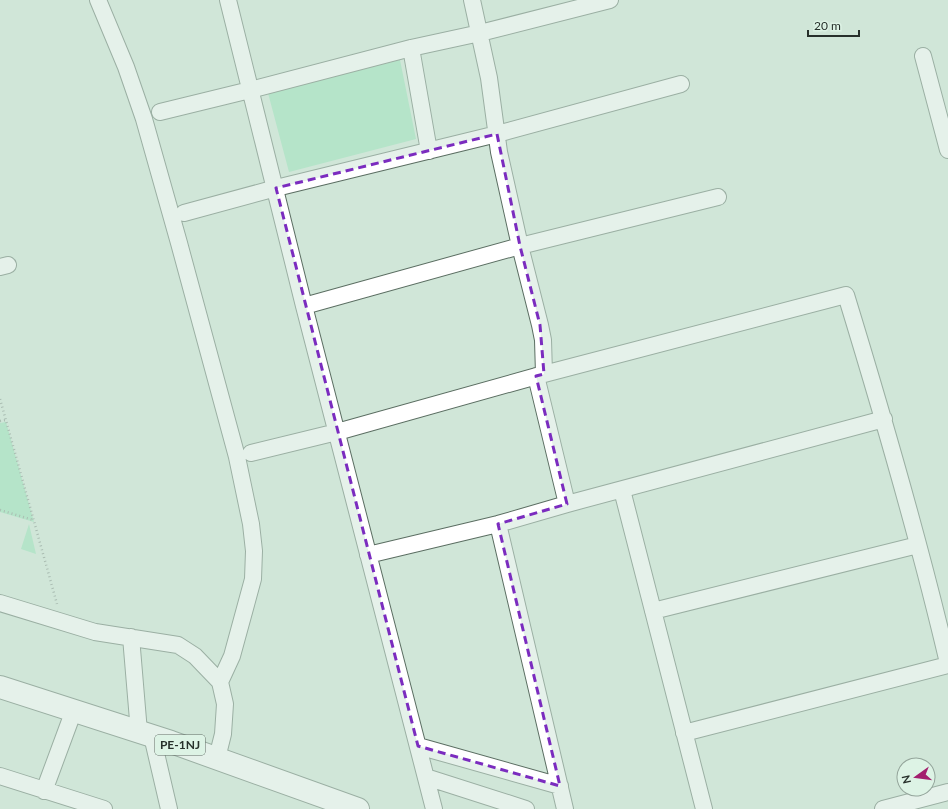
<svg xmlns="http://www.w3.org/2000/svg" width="948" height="809" viewBox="0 0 948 809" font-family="Lato,sans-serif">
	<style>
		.green { fill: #94e3b5 }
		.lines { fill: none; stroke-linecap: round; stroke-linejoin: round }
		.minor-casing { stroke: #5b6e62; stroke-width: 18 }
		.highway-casing { stroke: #5b6e62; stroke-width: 24 }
		.path { stroke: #7d8d83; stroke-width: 2.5; stroke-dasharray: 1 3; stroke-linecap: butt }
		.minor { stroke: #fff; stroke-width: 16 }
		.highway { stroke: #fff; stroke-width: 22 }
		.marked { fill: none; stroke: #7b2cbf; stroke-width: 3; stroke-dasharray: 8 5; stroke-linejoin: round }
		.labels { text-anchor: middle; stroke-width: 3; stroke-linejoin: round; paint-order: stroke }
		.shield { fill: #ddf3e5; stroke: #5e6a63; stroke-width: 1 }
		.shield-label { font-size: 12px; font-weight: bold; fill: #27302b }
	</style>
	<rect width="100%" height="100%" fill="#d0e6d8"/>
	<!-- green -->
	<path class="green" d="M400,60L416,139L289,172L268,93Z
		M6,422L34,522L0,512V423Z
		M29,524L36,554L21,549Z"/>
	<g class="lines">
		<!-- minor casing -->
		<g class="minor-casing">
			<path id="minor" d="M98,0L126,67L144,119L179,243L237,457L251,524L254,551L253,579L232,656L220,682
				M228,0L304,306L434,809
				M472,0L489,78L499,152L520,246L540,325L543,340L544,374
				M411,48L429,151
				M923,56L948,150
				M160,112L250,90L411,48L480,33L610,0
				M184,213L276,188L497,134L681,84
				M0,267L8,265
				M304,306L520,246L718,197
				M536,376L567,504
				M251,453L337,432L544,374L846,295C883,416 919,539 948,663
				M622,490L704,809
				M498,524L565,809
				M368,555L498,524L567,504L884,419
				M0,603L95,632L178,645L195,656L220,682L225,704L223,734L217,758
				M653,611L918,545
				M131,637L139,732
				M684,733L948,665
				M152,736L169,809
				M418,746L560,786
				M0,776L104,809
				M426,777L526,809
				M44,791L74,710
				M883,809L948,792"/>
		</g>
		<!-- highway casing -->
		<g class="highway-casing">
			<path id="highway" d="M0,687L171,742L358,809"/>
		</g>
		<!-- path -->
		<path class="path" d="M0,399L57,604
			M0,421L6,420
			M0,510L33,520"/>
		<!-- minor -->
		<use href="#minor" class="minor"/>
		<!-- highway -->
		<use href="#highway" class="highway"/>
	</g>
	<!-- marked area -->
	<path d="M0 0H948V809H0ZM497,134L520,246L540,325L544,374L536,376L567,504L498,524L560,786L418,746L276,188Z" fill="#d0e6d8" fill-opacity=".55" fill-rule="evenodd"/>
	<path class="marked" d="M497,134L520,246L540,325L544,374L536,376L567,504L498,524L560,786L418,746L276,188Z"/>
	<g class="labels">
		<!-- shield labels -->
		<rect class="shield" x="155" y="735" width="50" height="20" rx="3"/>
		<g class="shield-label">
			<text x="180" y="749">PE-1NJ</text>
		</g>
	</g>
	<!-- north arrow -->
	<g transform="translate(916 777) rotate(256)"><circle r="19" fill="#ddf3e5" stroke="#94a59b"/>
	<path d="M0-3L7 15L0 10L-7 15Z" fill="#a31f6e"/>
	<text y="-6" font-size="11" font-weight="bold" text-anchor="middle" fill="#27302b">N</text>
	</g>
	<!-- scale -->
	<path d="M808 30v6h51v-6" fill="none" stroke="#27302b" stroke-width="2"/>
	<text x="814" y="30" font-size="12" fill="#27302b" stroke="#ddf3e5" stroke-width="3" paint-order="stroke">20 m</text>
</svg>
